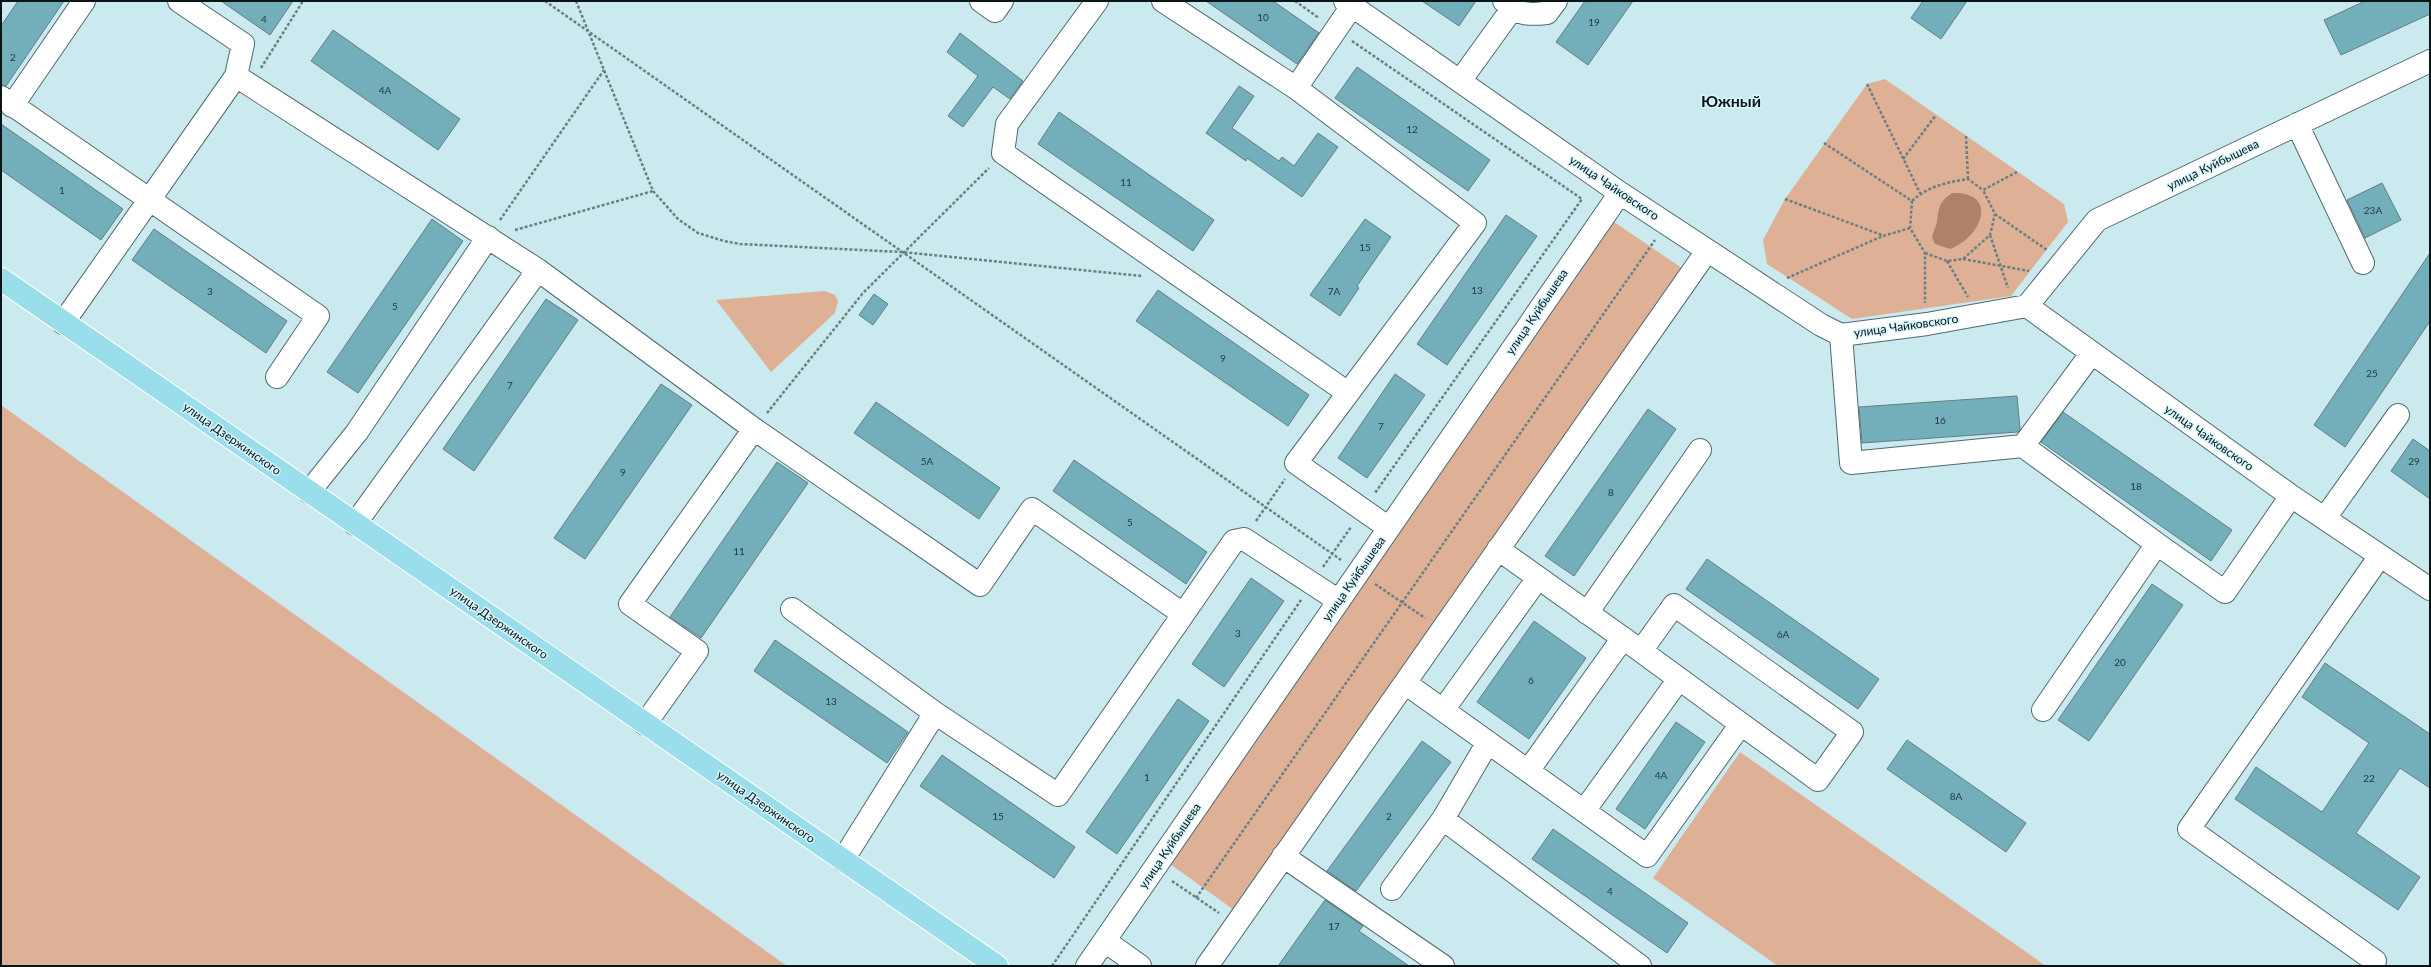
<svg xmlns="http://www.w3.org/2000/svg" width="2431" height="967" viewBox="0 0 2431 967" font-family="Lato,sans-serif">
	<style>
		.green { fill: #deb196 }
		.water { fill: #ad8268 }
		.building { fill: #72afbb; stroke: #627e83 }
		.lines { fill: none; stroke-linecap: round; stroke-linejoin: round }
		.minor-casing { stroke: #4f6a70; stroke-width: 24 }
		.major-casing { stroke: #fff; stroke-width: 24 }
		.path { stroke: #6a7f83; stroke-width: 2.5; stroke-dasharray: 3 2; stroke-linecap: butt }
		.minor { stroke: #fff; stroke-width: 22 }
		.major { stroke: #99deea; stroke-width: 22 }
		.labels { text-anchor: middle; stroke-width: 3; stroke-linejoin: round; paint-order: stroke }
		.number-label { font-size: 10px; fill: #233b3f }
		.street-label { font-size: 12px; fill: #091416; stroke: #d8f7fd }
		.district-label { font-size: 16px; font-weight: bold; fill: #091416; stroke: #d8f7fd }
	</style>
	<rect width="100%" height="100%" fill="#cbeaf0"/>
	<!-- green -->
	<path class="green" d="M1885,79L2064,204L2068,222L2011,296L1852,319L1767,264L1763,240L1785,199L1867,84Z
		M1611,220L1682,268L1234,910L1170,864Z
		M825,291L835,295L838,301L835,313L771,372L716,300Z
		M1,405L787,966H1Z
		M1740,752L2046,966H1778L1653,878Z"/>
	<!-- water -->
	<path class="water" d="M1952,193C1998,191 1984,236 1950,249L1935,244L1932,237C1933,232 1936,227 1937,222C1939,207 1939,202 1952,193Z"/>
	<!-- building -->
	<path class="building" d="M18,1H64L6,86L1,85V26Z
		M221,1H293L270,35Z
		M1206,1H1273L1319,33L1297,64Z
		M1422,1H1476L1459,26Z
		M1585,1H1633L1588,65L1556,42Z
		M1923,1H1967L1941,39L1911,18Z
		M2365,1H2430V14L2341,55L2324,20Z
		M333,30L460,119L438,150L311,61Z
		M960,33L1023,81L1010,99L993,87L963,127L948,116L978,76L947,52Z
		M1357,67L1490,160L1468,191L1335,98Z
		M1239,86L1254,96L1232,128L1279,161L1282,157L1294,166L1318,133L1338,147L1302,197L1247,158L1246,161L1206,133Z
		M1059,112L1214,220L1193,251L1038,144Z
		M1,124L123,209L101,240L1,170Z
		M2382,183L2401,220L2365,238L2347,200Z
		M1506,215L1537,236L1447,365L1417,344Z
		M432,219L463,241L358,393L327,372Z
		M1365,219L1391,237L1357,286L1359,288L1340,316L1310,295Z
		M154,229L287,321L266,353L132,260Z
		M2430,253V321L2345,447L2314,425Z
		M1158,290L1309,395L1288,426L1136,321Z
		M874,294L888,304L873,325L859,315Z
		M546,299L578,320L474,471L443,449Z
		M1395,374L1425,395L1367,478L1338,458Z
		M661,384L692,405L585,559L554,538Z
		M2017,396L2020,429L2018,432L1862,443L1859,407Z
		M876,402L1000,488L979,519L854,433Z
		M1648,409L1676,429L1574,576L1545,556Z
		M2063,412L2232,530L2211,561L2041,442Z
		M2413,439L2430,451V499L2391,471Z
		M1074,460L1207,552L1186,584L1053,491Z
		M777,462L808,483L701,638L670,617Z
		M1707,559L1879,679L1858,709L1686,589Z
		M1251,578L1284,601L1224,687L1192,664Z
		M2152,584L2183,605L2089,741L2058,720Z
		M1534,621L1586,658L1529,739L1477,702Z
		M775,640L908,732L887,763L754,671Z
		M2325,663L2430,734V788L2400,768L2356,833L2420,877L2398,910L2235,799L2256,767L2322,812L2369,743L2302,697Z
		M1178,699L1209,721L1117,854L1086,832Z
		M1676,722L1705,742L1645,829L1616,809Z
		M1907,740L2026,823L2006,852L1887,769Z
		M1422,741L1451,762L1356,891L1327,871Z
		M942,755L1075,847L1054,878L920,786Z
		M1553,829L1688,923L1667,953L1532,859Z
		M1325,900L1363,926L1359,931L1409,966H1278Z"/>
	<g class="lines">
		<!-- minor casing -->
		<g class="minor-casing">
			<path id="minor" d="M981,1L995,11L1002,1
				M1097,1L1007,124L1003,153L1348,393
				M1163,1L1296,88L1475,223L1296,463L1389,528
				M1345,1L1620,193L1821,325L1841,335L1927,324L2027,306L2291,496L2430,589
				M1504,1C1516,15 1530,15 1547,13L1556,1
				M236,76L538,270L754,429L980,585L1032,509L1183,614
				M1460,81L1512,9
				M1296,88L1352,6
				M1,97L318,316L277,377
				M12,106L84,1
				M2297,124L2363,263
				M2027,306L2097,220L2430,61
				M63,323L236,76L243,44L179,1
				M1841,335L1851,463L2023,446
				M2091,354L2023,446L2157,544
				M309,492L357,432L488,237
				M2325,518L2398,415
				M355,524L538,270
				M792,609L935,713L1058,795L1234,541L1244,539L1339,601
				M1587,613L1700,450
				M1641,651L1741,724
				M1405,683L1647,856L1741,724L1818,780L1852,732L1674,605L1641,651L1498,549
				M1443,710L1538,578
				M2043,710L2157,544L2225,592L2291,496
				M645,724L697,651L630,604L754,429
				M1488,742L1443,819L1640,966
				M1528,771L1623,638
				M1584,811L1679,679
				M1283,856L1443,966
				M843,860L935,713
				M1392,889L1443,819
				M1105,941L1140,966
				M2375,961L2189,829L2380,556
				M1087,966L1620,193
				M1207,966L1707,251"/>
		</g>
		<!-- major casing -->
		<g class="major-casing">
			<path id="major" d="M1,279L997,966"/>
		</g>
		<!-- path -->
		<path class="path" d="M545,1L1341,560
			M576,1L653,191L678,219L698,233L724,241L740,244L902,252L1142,276
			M1295,1L1319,18
			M1352,41L1582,199L1375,493
			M261,68L303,1
			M1867,84L1920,193
			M1966,136L1968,179
			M1824,143L1912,201L1910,228L1925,253V303
			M1903,159L1936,115
			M2017,172L1983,190L1995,214L2047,250
			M1785,199L1882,235
			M1912,201C1928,186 1948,182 1968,179L1983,190
			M500,220L604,70
			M515,230L653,191
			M1990,235L2008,288
			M1925,253L1947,261L1963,259L1990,235L1995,214
			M1963,259L2029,271
			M1947,261L1968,297
			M1787,278L1883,236L1910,228
			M767,413L863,293L989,168
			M1256,521L1285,479
			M1323,567L1351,527
			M1375,584L1425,618
			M1172,881L1219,913
			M1196,898L1655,240
			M1052,966L1301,600"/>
		<!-- minor -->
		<use href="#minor" class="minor"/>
		<!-- major -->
		<use href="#major" class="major"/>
	</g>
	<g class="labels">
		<!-- number labels -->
		<g class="number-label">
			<text x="1263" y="21">10</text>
			<text x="264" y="23">4</text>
			<text x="1594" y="26">19</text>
			<text x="13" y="61">2</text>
			<text x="385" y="94">4А</text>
			<text x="1412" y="133">12</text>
			<text x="1126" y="186">11</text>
			<text x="62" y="194">1</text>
			<text x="2373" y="214">23А</text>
			<text x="1365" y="251">15</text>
			<text x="1477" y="294">13</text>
			<text x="210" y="295">3</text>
			<text x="1334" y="295">7А</text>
			<text x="395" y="310">5</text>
			<text x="1223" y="362">9</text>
			<text x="2372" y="377">25</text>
			<text x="510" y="389">7</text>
			<text x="1940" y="424">16</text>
			<text x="1381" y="430">7</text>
			<text x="927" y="465">5А</text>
			<text x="2414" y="465">29</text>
			<text x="623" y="476">9</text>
			<text x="2136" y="490">18</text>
			<text x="1611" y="496">8</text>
			<text x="1130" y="526">5</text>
			<text x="739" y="555">11</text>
			<text x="1238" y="637">3</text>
			<text x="1783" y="638">6А</text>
			<text x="2120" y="666">20</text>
			<text x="1531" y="684">6</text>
			<text x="831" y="705">13</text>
			<text x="1661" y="779">4А</text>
			<text x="1147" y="781">1</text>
			<text x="2369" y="782">22</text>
			<text x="1956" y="800">8А</text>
			<text x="998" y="820">15</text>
			<text x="1389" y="820">2</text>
			<text x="1610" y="895">4</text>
			<text x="1334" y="930">17</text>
		</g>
		<!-- street labels -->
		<g class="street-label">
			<text transform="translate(2213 165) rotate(-26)" y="4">улица Куйбышева</text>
			<text transform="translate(1614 188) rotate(34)" y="4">улица Чайковского</text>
			<text transform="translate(1537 312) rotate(-56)" y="4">улица Куйбышева</text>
			<text transform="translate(1906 326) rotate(-8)" y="4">улица Чайковского</text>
			<text transform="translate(2209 438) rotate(35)" y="4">улица Чайковского</text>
			<text transform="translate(232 439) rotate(35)" y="4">улица Дзержинского</text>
			<text transform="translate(1354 579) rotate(-55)" y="4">улица Куйбышева</text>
			<text transform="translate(499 623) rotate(35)" y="4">улица Дзержинского</text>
			<text transform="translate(766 807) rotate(35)" y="4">улица Дзержинского</text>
			<text transform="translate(1170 846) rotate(-56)" y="4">улица Куйбышева</text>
		</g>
		<!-- district labels -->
		<g class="district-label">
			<text x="1731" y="107">Южный</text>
		</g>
	</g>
	<!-- border -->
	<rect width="2431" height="967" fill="none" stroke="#091416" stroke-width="4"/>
</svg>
